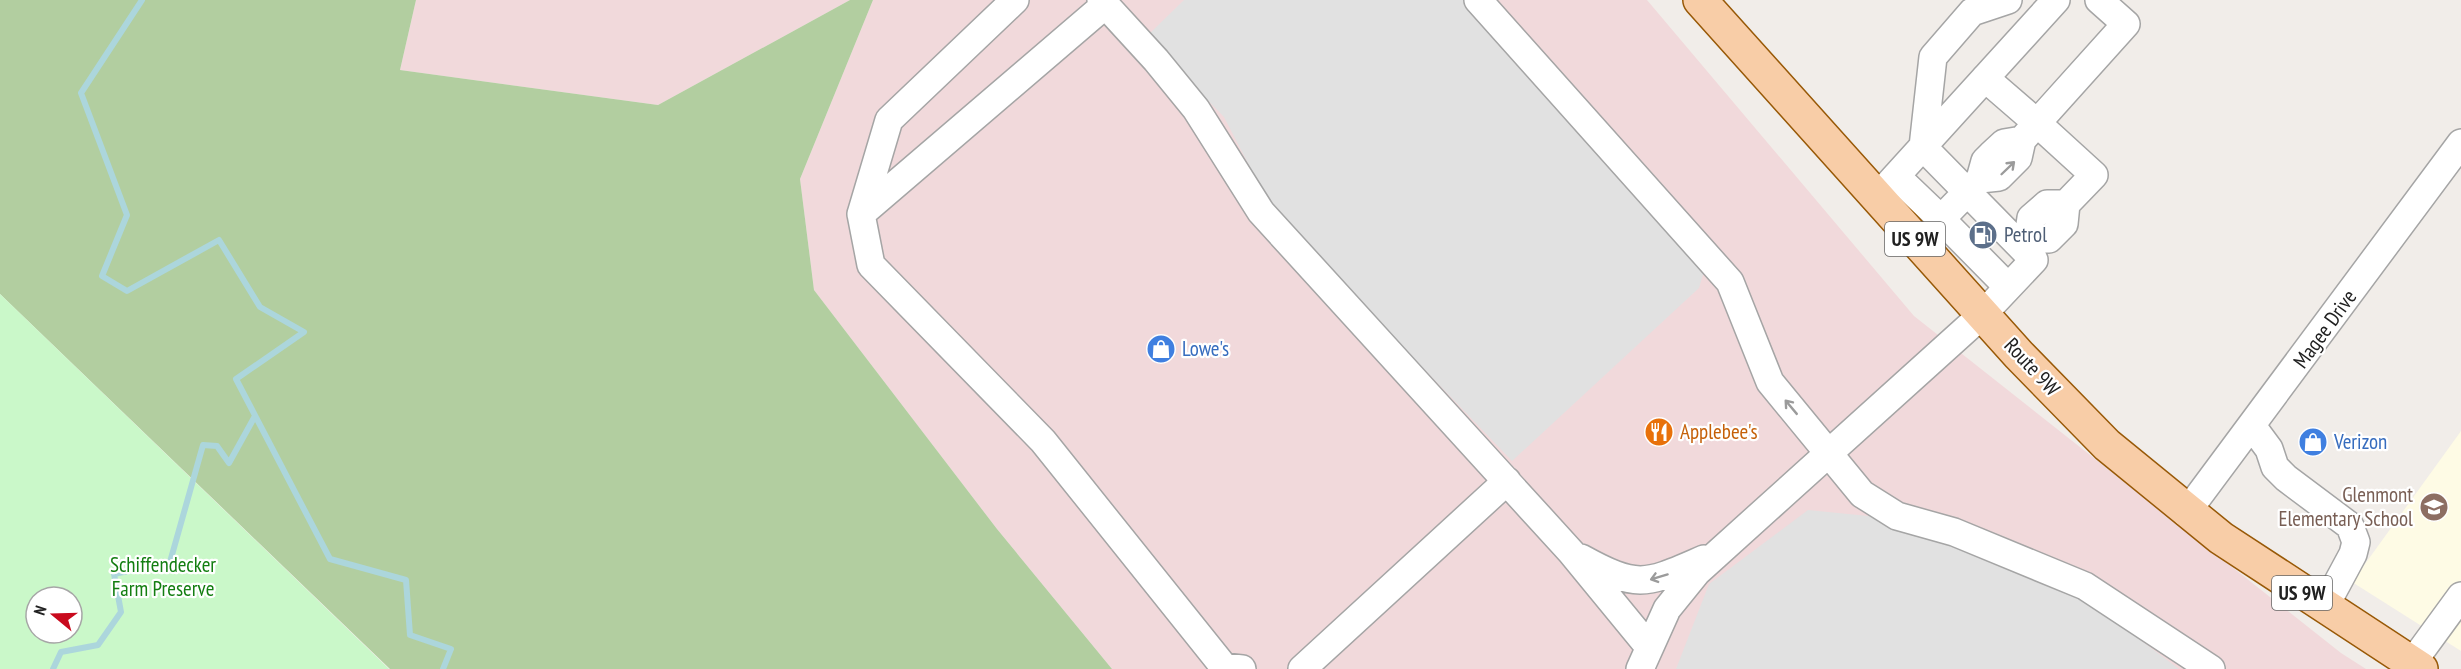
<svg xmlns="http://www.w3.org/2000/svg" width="2461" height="669" viewBox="0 0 2461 669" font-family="'PT Sans Narrow',sans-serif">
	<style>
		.commercial { fill: #f1d9db }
		.education { fill: #fefbe5 }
		.forest { fill: #b2cea0 }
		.park { fill: #caf8c9; fill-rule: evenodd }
		.parking { fill: #e1e1e1 }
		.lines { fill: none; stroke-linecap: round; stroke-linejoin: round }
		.stream { stroke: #acd6dc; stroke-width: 6 }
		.minor-casing { stroke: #a5a5a5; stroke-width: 30 }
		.major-casing { stroke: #985907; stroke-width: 36 }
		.minor { stroke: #fff; stroke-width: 27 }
		.major { stroke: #f8cda7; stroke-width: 33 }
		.oneway { stroke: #9b9b9b }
		.labels { text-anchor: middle; stroke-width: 4.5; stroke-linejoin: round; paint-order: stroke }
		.shield { fill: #fff; stroke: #646464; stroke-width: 1.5 }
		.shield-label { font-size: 20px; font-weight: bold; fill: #212121 }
		.service-label { font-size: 21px; fill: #4e5e75; stroke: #fff; text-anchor: start }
		.street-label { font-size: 21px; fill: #212121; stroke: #fff }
		.shop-label { font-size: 21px; fill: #366cbe; stroke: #fff; text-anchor: start }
		.food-label { font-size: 21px; fill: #c56008; stroke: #fff; text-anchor: start }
		.education-label { font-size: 21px; fill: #785e54; stroke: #fff; text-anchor: end }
		.park-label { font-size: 21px; fill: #137e11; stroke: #fff }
	</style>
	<rect width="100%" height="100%" fill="#f1ede9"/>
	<!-- commercial -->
	<path class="commercial" d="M416,0H850L658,105L400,70Z
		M873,0H1647L1914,316L2341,653L2366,669H1112L997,529L814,290L800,179Z"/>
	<!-- education -->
	<path class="education" d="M2461,431V651L2352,582Z"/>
	<!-- forest -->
	<path class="forest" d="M0,0H416L400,70L658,105L850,0H873L800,179L814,290L997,529L1112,669H390L0,294Z"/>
	<!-- park -->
	<path class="park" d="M0,294L389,669H390H0ZM36,597H72V633H36Z"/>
	<!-- parking -->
	<path class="parking" d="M1184,0H1464L1705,268L1699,288L1512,461L1272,210L1224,117L1146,37Z
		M1808,510L1878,517L2077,592L2179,669H1676L1709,584Z"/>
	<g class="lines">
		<!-- stream -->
		<path class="stream" d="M142,0L81,93L127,215L102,276L127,291L219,240L260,307L304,332L236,379L330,559L406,580L410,635L451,649L443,669
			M53,669L61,652L98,645L121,612L114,574L170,562L203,445L217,446L229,463L255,416"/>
		<!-- minor casing -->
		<g class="minor-casing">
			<path id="minor" d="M1015,0L889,120L861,214L871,265L1043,441L1224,667L1242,669
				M1101,0L1156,60L1196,109L1261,212L1571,552L1649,647
				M1478,0L1730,282L1770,382L1862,494L1897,516L1954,532L2085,586L2211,669
				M1896,176L1941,219
				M1980,179L1999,177L2018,158L2022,140L2037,123L1985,78
				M1877,197L2056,0
				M861,214L1105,5
				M2028,238L2049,239L2064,224L2066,204L2094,175L2037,123L2126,24L2099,0
				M2020,245L2028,238L2031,218L2047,204H2066
				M2008,287L1941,219L1980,179L1985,161L1991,155L2004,143L2022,140
				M2252,426L2269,449L2275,467L2286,478L2350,526L2356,542L2353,554L2324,608
				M2186,513L2461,143
				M1581,558C1639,590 1646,584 1704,559
				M2412,663L2461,596
				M1302,669L1507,481
				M1640,669L1667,609L1697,572L1983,314L2034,260L1923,147L1933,57L1972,12L2008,0"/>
		</g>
		<!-- major casing -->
		<g class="major-casing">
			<path id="major" d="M1700,0L2019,355L2107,445L2221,538L2421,669"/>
		</g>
		<!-- minor -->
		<use href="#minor" class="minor"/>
		<!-- major -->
		<use href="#major" class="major"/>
	</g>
	<!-- one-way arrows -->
	<defs><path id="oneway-shaft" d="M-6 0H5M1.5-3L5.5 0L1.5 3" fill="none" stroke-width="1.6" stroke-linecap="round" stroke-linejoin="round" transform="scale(1.5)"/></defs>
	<g class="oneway">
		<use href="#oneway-shaft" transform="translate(2008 168) rotate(-44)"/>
		<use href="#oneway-shaft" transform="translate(1791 407) rotate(-130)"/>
		<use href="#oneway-shaft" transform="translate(1659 577) rotate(163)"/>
	</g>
	<!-- icons -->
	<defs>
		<g id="fuel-disc" transform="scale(1.5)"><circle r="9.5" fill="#5c6f8a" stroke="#fff"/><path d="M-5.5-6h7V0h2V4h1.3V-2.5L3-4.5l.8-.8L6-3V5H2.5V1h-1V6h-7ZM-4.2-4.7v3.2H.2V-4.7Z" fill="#fff"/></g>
		<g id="shop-disc" transform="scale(1.5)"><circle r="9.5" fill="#3f7fe0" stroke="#fff"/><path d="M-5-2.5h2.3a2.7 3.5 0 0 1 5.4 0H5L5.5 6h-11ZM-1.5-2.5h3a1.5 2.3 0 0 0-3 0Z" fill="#fff"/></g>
		<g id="restaurant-disc" transform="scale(1.5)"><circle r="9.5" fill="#e8710a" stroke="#fff"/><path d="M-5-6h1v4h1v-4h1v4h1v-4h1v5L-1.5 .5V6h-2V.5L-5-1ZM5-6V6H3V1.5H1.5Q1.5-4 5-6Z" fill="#fff"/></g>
		<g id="school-disc" transform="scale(1.5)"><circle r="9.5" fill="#8d6e63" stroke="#fff"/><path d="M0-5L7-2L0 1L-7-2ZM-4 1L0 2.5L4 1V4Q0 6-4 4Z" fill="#fff"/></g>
	</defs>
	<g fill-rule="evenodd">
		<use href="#fuel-disc" x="1983" y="235"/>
		<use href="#shop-disc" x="1161" y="349"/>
		<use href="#restaurant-disc" x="1659" y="432"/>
		<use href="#shop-disc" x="2313" y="442"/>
		<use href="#school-disc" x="2434" y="507"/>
	</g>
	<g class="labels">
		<!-- shield labels -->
		<g class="shield">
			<rect x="1885" y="222" width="60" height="34" rx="4.5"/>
			<rect x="2272" y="576" width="60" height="34" rx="4.5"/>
		</g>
		<g class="shield-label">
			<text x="1915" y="246">US 9W</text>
			<text x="2302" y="600">US 9W</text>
		</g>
		<!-- service labels -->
		<g class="service-label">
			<text x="2004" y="242">Petrol</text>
		</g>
		<!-- street labels -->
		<g class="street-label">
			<text transform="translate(2325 329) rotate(-54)" y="7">Magee Drive</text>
			<text transform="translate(2032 367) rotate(47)" y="7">Route 9W</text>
		</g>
		<!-- shop labels -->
		<g class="shop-label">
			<text x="1182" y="356">Lowe's</text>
			<text x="2334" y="449">Verizon</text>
		</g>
		<!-- food labels -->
		<g class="food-label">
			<text x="1680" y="439">Applebee's</text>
		</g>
		<!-- education labels -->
		<g class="education-label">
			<text x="2413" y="502">Glenmont<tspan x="2413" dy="24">Elementary School</tspan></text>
		</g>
		<!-- park labels -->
		<g class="park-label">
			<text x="163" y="572">Schiffendecker<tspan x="163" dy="24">Farm Preserve</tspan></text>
		</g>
	</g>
	<!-- north arrow -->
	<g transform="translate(54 615) rotate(289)"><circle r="28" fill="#ffffff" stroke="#a6a6a6" stroke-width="1.5"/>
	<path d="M0-4.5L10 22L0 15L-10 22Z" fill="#c90a1d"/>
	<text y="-9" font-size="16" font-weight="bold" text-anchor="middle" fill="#212121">N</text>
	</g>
</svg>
